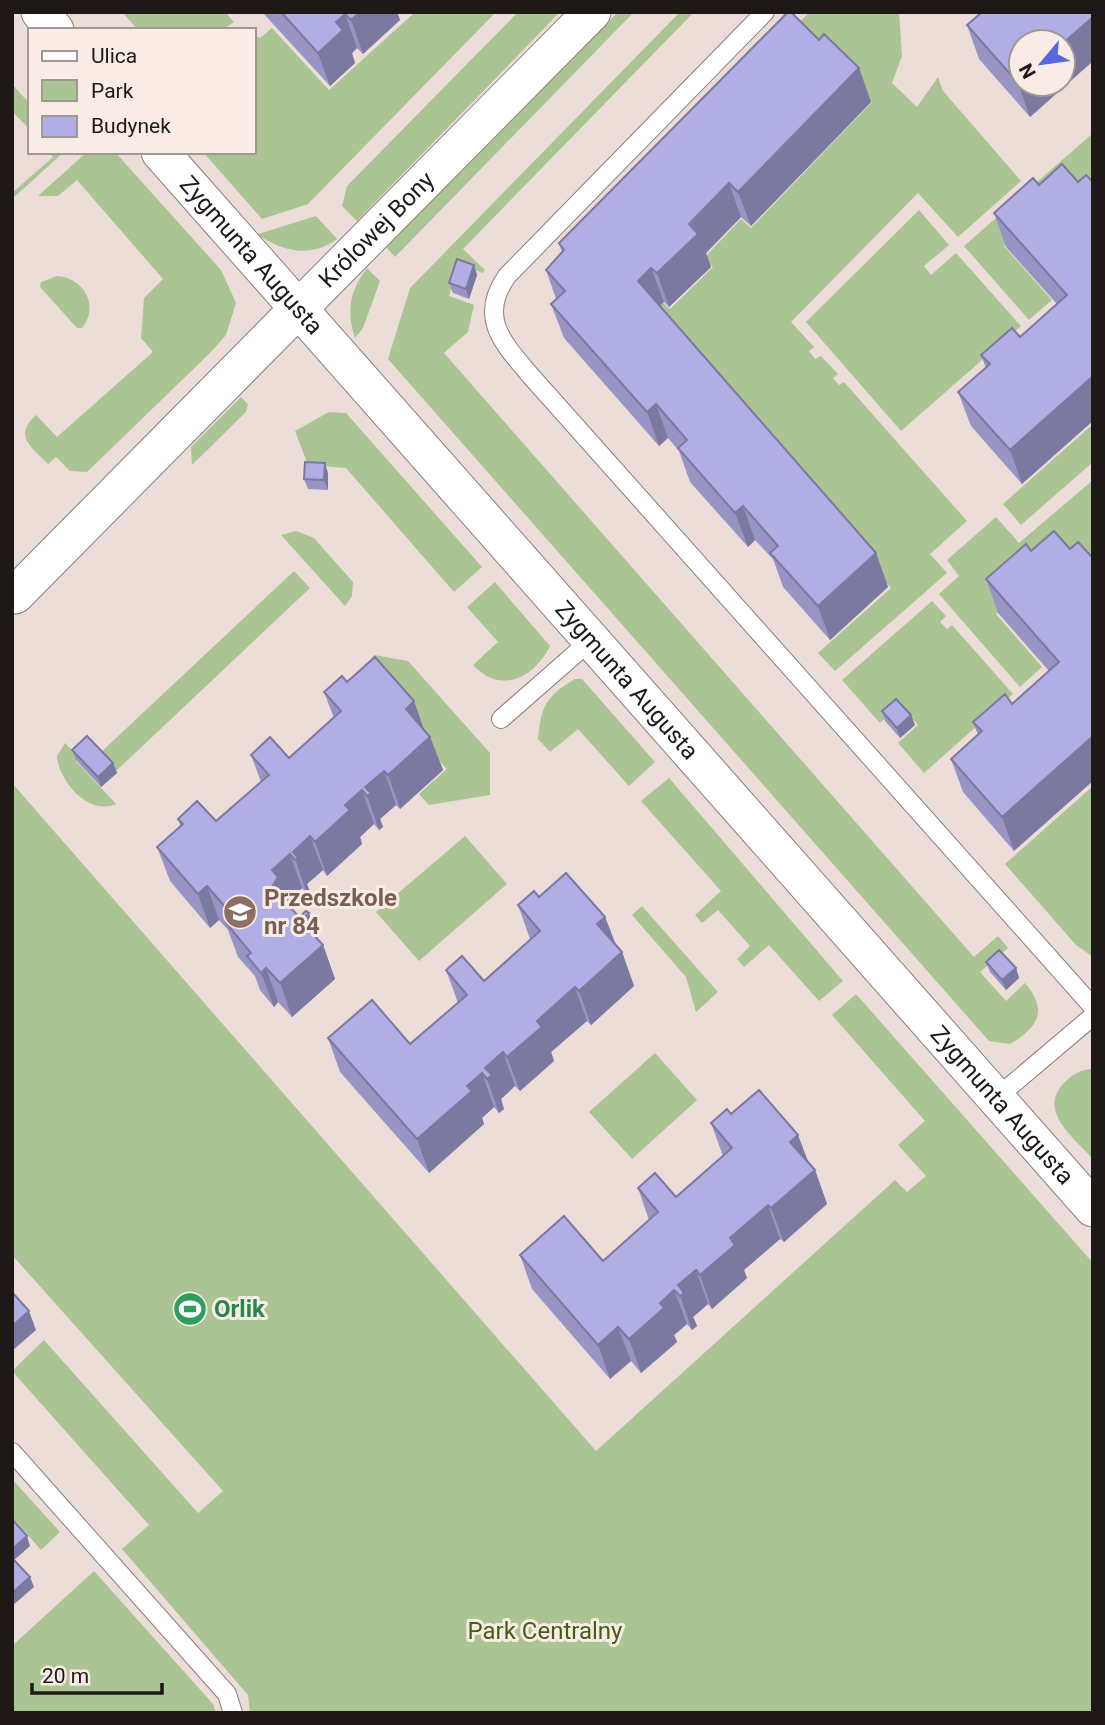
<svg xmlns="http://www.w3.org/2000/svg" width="1105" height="1725" viewBox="0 0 1105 1725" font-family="Roboto,sans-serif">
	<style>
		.green { fill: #abc494 }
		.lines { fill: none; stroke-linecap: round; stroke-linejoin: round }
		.service-casing { stroke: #8b7e79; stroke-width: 20 }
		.minor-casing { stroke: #8b7e79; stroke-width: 39 }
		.service { stroke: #fff; stroke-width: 18 }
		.minor { stroke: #fff; stroke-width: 37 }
		.wall { fill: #9895c5 }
		.shaded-wall { fill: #7c79a0 }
		.building { fill: #b1ade5; stroke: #7c79a0; stroke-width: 2 }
		.labels { text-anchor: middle; stroke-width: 6; stroke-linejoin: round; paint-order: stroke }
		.street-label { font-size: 24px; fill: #1e1917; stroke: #f9ebe5 }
		.education-label { font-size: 24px; font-weight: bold; fill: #785e54; stroke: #f9ebe5; text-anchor: start }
		.leisure-label { font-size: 24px; font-weight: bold; fill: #27864d; stroke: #f9ebe5; text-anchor: start }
		.park-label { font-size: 24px; fill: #406013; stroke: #f9ebe5 }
	</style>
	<rect width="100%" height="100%" fill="#ecddd8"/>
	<!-- green -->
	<path class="green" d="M122,12H225L234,22L222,30H138Z
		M415,12H496L308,204L262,219L203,152H254V35L260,38L272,28L329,90Z
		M518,12H560L357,221L342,206L347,186Z
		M618,12H634L395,257L386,247Z
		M680,12H694L463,249L485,270L483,273L459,265L449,296L474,305L468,332L444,353L974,957L998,936L1008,948L980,972L1006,1001L1025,983C1048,1010 1039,1027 1010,1044L989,1041L388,359L410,288Z
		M810,12H899L902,56L892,83L917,107L938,77L943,91L1021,181L958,237L918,193L791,322L814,347L809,351L815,359L821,356L838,374L833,378L839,385L844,382L967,521L930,554L947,573L835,671L818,653L891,588L651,315L663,303L670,309L713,267L704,258L741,219L751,228L872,102L836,66L791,30Z
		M12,84L30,104V130L12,111Z
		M1093,133V212L1045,210L1004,246L1052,300L1029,320L964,246Z
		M49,152H64L12,199V193L53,157Z
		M87,152H115L221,270L236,303L226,335L212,351L87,472L70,471L56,457L48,464C31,447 13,436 36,415L57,437L153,352L141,338L144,298L163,279L77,180L58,196H38Z
		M919,210L949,245L924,266L931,275L956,253L1021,326L901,431L806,322Z
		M316,216L337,239C312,258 281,252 258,234Z
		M367,268L380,281L363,328L355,338C346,312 350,290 367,268Z
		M57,276C84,278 100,306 82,328H77L40,287L41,282Z
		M241,397L248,404L246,412L192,465L191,447Z
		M329,412L346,413L482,567L454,592L346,468L308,465L295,431Z
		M1093,424V462L1021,525L1003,504Z
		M1093,480V576H1037L996,614L1042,667L1020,687L939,594L959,576L947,560L996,517L1019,543Z
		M296,531L314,538L353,582L352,596L345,606L281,535Z
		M294,571L310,588L115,772L99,754Z
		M495,582L550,646C534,678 501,695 473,665L498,642L467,607Z
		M932,601L946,616L940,622L947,629L952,625L1013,694L924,773L898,743L918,725L900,705L880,723L842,680Z
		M374,655L408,661L490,753V795L429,805L419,794L447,769L422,743L369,663Z
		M575,679H582L655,762L629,786L578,729L550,752L538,739C541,708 545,696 575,679Z
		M65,743L79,757L76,761L116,804C89,816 59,782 57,756Z
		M669,778L843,981L819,1001L769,945L744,967L737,959L750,946L718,910L702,923L695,915L721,891L641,801Z
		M12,783L596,1451L895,1180L907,1192L926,1176L898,1145L925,1121L832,1015L856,994L1093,1263V1713H250L248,1695L122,1549L149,1525L12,1371L44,1340L198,1513L223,1491L12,1255Z
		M1093,786V957L1076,945L1005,864Z
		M465,836L507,884L419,961L376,912Z
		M642,906L718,992L696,1012L686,977L632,915Z
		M655,1053L697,1100L632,1159L589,1112Z
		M1093,1069V1159C1074,1138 1037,1111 1064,1083C1073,1074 1081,1069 1093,1069Z
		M12,1479L60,1532L41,1550L12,1517Z
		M94,1571L213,1704L216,1713H12V1646Z"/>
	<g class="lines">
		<!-- service casing -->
		<g class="service-casing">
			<path id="service" d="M765,12L507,276C478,317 502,342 530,375L1093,1007
				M501,719L590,641
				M995,1099L1093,1016
				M12,1452L227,1694L233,1713"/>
		</g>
		<!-- minor casing -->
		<g class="minor-casing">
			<g id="minor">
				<path d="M40,12L55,30"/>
				<path id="s1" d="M160,152L1093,1208"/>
				<path id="s2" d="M15,595L592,12"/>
			</g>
		</g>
		<!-- service -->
		<use href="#service" class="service"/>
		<!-- minor -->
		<use href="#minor" class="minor"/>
	</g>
	<!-- wall -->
	<path class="wall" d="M262,12H397L400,20L363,54L357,48L352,53L355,63L330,86Z
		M1093,12V61L1030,117L979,59L967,25Z
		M819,40L859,68L871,102L751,226L741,217L706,253L711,267L669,307L664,302L660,306L876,553L888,587L830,640L783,587L773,559L770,556L755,540L748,547L690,482L679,451L668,438L659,446L564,338L551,304L556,299L546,270L562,252L559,243Z
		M1078,182H1093L1022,484L971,426L958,392L986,368L981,355L1020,337L1057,304L1006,247L994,213L1039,185Z
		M474,265L477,275L469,299L453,293L449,283Z
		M328,473V490L308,489L304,479Z
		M1070,549L1093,558L1014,851L963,792L951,759L978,735L973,722L1012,704L1049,671L998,613L986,579L1031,551Z
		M347,682L424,730L430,737L443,770L400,809L396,805L380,819L383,827L379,830L374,824L360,837L362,844L327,876L323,870L307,884L310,892L307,894L302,888L287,902L288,906L323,945L335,979L292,1017L278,1002L274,1007L260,990L255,976L238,957L228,930L219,920L210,928L170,881L157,847L180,826L178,819L216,821L261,782L251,755L289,758L334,718L324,692Z
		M882,711L911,715L915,725L900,738L885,721Z
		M72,750L113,763L117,773L101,787L76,760Z
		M539,897L605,917L616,945L622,952L634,986L591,1025L587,1021L551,1052L554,1061L520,1091L515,1086L501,1099L504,1109L499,1113L494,1107L482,1118L484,1124L429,1173L340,1072L328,1038L410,1044L458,1003L446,970L484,981L530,939L518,905Z
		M986,962L1016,968L1019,978L1006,990L990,972Z
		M731,1114L809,1163L815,1170L827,1204L784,1242L780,1239L744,1270L747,1278L712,1309L708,1304L693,1317L697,1326L692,1330L687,1324L674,1335L677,1342L641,1373L631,1361L610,1379L532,1289L520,1255L603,1261L649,1220L638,1188L676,1197L723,1156L711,1123Z"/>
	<!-- shaded-wall -->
	<path class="shaded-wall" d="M360,12H397L400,20L363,54L351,20Z
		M345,14L357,48L352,53L355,63L330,86L318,53L336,22Z
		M1093,17V61L1030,117L1018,83L1021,80V84H1063V43Z
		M859,68L871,102L751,226L738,192Z
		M729,183L741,217L706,253L711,267L669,307L657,273L689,224Z
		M474,265L477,275L469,299L466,289Z
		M651,268L664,302L650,315L638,281Z
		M1093,376V421L1022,484L1010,450Z
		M656,404L668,438L659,446L647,412Z
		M325,463L328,473V490L324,480Z
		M743,506L755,540L748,547L735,513Z
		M876,553L888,587L830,640L818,606Z
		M414,701L426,735L406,709Z
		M911,715L915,725L900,738L897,728Z
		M1093,736V781L1014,851L1002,817Z
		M430,737L443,770L400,809L388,775Z
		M113,763L117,773L101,787L98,777Z
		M384,771L396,805L380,819L383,827L379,830L367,796L365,787Z
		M362,790L374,824L360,837L362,844L327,876L315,842L345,805Z
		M310,836L323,870L307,884L310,892L307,894L293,852Z
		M290,854L302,888L287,902L290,911L272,887V870Z
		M207,886L219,920L210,928L198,894Z
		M309,913L321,947L323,945L335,979L292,1017L280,983L301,921Z
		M605,917L618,951L597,924Z
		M622,952L634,986L591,1025L579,991Z
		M266,968L278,1002L274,1007L261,973Z
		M1016,968L1019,978L1006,990L1002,980Z
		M575,987L587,1021L551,1052L554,1061L520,1091L507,1057L537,1021Z
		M503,1052L515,1086L501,1099L504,1109L499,1113L487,1079L485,1068Z
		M482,1073L494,1107L482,1118L484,1124L429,1173L417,1139L467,1086Z
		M798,1135L811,1169L790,1142Z
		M815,1170L827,1204L784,1242L771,1208Z
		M768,1205L780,1239L744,1270L747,1278L712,1309L700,1275L730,1238Z
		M696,1270L708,1304L693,1317L697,1326L692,1330L680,1296L678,1285Z
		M674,1290L687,1324L674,1335L677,1342L641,1373L629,1339L660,1303Z
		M29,1311L36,1330L12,1351V1326Z
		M618,1327L631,1361L610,1379L598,1345Z
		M27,1536L30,1546L12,1562V1549Z
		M30,1577L34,1587L12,1606V1593Z"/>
	<!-- building -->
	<path class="building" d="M281,12H360L351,20L345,14L336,22L343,30L318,53Z
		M788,12H791L819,40L824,34L859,68L738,192L729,183L689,224L698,234L657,273L651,268L638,281L876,553L818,606L770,553L778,546L743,506L735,513L678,448L687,440L656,404L647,412L551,304L565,291L546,270L564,250L559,243Z
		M982,12H1093V17L1063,43L1021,42V80L1018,83L967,25Z
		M1062,164L1078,182L1086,175L1093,182V376L1010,450L958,392L990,364L981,355L1012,328L1020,337L1067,295L994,213L1033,178L1039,185Z
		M457,259L474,265L466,289L449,283Z
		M305,462L325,463L324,480L304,479Z
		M1054,531L1070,549L1078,542L1093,558V736L1002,817L951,759L982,731L973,722L1005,694L1012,704L1059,662L986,579L1026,544L1031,551Z
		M375,657L414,701L406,709L430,737L388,775L384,771L365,787L371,793L367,796L362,790L345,805L350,810L315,842L310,836L293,852L298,858L295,860L290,854L272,870L278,877L272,887L299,917L306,911L309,913L301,921L323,945L280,983L266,968L261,973L247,956L251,953L226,923L233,916L207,886L198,894L157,847L183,824L178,819L197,801L216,821L269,775L251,755L270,737L289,758L341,711L324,692L342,676L347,682Z
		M896,699L911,715L897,728L882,711Z
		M87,736L113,763L98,777L72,750Z
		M566,873L605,917L597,924L622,952L579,991L575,987L537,1021L542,1027L507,1057L503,1052L485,1068L492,1075L487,1079L482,1073L467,1086L472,1091L417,1139L328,1038L372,1000L410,1044L467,995L446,970L462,956L484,981L540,931L518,905L534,891L539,897Z
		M999,950L1016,968L1002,980L986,962Z
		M759,1090L798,1135L790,1142L815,1170L771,1208L768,1205L730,1238L735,1245L700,1275L696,1270L678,1285L684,1293L680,1296L674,1290L660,1303L664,1308L629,1339L618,1327L598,1345L520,1255L564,1216L603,1261L658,1212L638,1188L655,1173L676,1197L732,1148L711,1123L727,1109L731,1114Z
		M12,1292L29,1311L12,1326Z
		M12,1519L27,1536L12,1549Z
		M12,1558L30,1577L12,1593Z"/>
	<!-- icons -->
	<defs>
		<g id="school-disc" transform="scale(1.75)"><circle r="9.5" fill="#8d6e63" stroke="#f9ebe5"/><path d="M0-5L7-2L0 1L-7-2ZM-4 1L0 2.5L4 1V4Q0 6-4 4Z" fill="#fff"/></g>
		<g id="stadium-disc" transform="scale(1.75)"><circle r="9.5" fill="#2e9e5b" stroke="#f9ebe5"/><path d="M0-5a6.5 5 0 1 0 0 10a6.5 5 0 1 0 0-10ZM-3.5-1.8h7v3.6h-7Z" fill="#fff"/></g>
	</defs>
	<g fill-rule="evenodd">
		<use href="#school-disc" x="240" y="912"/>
		<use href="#stadium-disc" x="190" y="1309"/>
	</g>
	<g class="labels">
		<!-- street labels -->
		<g class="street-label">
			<text dy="8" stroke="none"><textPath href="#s2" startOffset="514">Królowej Bony</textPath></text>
			<text dy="8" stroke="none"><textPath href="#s1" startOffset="138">Zygmunta Augusta</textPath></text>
			<text dy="8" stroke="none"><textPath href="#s1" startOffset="705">Zygmunta Augusta</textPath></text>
			<text dy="8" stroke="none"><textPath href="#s1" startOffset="1272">Zygmunta Augusta</textPath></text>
		</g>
		<!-- education labels -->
		<g class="education-label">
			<text x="264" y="906">Przedszkole<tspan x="264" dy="28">nr 84</tspan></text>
		</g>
		<!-- leisure labels -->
		<g class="leisure-label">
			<text x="214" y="1317">Orlik</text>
		</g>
		<!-- park labels -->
		<g class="park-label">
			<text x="545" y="1639">Park Centralny</text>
		</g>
	</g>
	<!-- border -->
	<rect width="1105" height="1725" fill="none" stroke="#1e1917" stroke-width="28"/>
	<!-- legend -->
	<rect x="28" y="28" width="228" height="126" fill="#f9ebe5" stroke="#a19793" stroke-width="2"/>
	<rect x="42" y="51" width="35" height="10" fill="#ffffff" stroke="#a19793" stroke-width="2"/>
	<text x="91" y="63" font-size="21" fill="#1e1917">Ulica</text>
	<rect x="42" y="80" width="35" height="21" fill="#abc494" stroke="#a19793" stroke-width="2"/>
	<text x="91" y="98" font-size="21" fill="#1e1917">Park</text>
	<rect x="42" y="116" width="35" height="21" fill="#b1ade5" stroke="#a19793" stroke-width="2"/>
	<text x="91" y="133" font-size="21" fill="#1e1917">Budynek</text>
	<!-- north arrow -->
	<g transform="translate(1042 63) rotate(241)"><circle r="33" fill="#f9ebe5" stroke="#a19793" stroke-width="2"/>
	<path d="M0-5L12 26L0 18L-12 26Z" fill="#5568de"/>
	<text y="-10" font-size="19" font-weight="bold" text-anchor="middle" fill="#1e1917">N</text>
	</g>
	<!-- scale -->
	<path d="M32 1683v10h130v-10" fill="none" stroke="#1e1917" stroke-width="3.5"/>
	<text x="42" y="1683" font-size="21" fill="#1e1917" stroke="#f9ebe5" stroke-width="5" paint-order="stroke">20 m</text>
</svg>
